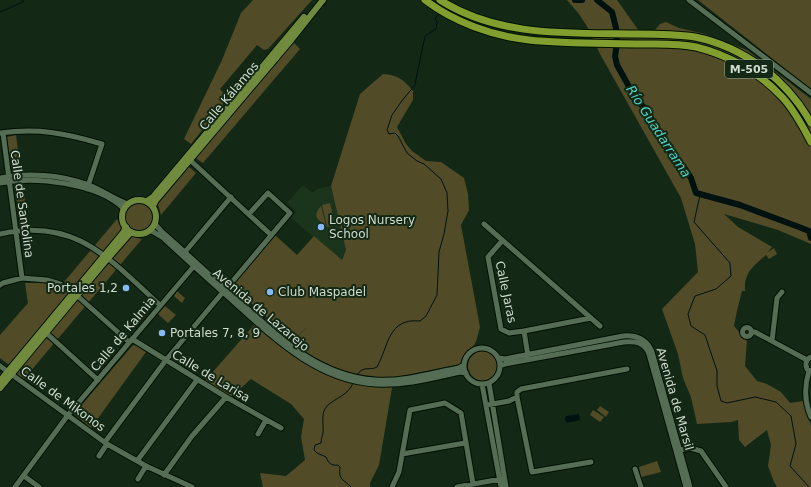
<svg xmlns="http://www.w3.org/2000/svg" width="811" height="487" viewBox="0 0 811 487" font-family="'DejaVu Sans',sans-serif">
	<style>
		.built { fill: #1b341c }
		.green { fill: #514b27 }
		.water { fill: #001210 }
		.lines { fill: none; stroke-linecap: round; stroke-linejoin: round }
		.stream { stroke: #001210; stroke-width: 1 }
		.river { stroke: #001210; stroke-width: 6 }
		.minor-casing { stroke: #011102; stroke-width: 7 }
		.major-casing { stroke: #011102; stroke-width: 8 }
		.highway-casing { stroke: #011102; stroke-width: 9 }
		.minor { stroke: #556c55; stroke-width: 5 }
		.major { stroke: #708a3e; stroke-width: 6 }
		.highway { stroke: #829e2e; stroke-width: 7 }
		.poi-dot { fill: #85bbfb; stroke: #142915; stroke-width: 1.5 }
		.labels { text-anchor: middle; stroke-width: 4; stroke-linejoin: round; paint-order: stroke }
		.shield { fill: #142915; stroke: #97a697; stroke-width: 1 }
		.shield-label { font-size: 11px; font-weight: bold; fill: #cfdccf }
		.street-label { font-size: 12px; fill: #cfdccf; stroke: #142915 }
		.poi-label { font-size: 12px; fill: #cfdccf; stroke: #142915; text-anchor: start }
		.water-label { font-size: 13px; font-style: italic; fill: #4ed6cc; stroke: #142915 }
	</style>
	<rect width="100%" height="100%" fill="#142915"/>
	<!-- built -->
	<path class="built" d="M304,186L311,192H314L317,189L331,186L346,250L341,260L291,218L296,211L287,203L301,187Z"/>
	<!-- green -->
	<path class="green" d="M253,0H312L268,49L264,50L257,45L220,89L228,98L191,144L184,139L222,60L241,13Z
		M567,0H617L639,31L655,30L660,24L666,22L679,28L705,34L747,50L811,99V244L778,230L724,214L738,227L772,247L768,252L774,248L777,254L769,259L766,255C753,267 744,272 745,291H742C739,303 736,314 734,326L747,341L745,366L757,381L767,384L781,392L790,403L803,401L811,426V487H777L774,482L768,466L771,445L767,430L745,447L739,440L738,420L731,422L697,424L691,397L683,378L678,354L662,309L698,272L695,244L681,198L600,54L588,28L579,14Z
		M698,0H811V89Z
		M292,43H294L300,49L203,163L197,159V156Z
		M383,74C398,75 403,79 413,91V100L397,127L406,144L412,151L426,161L441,162L464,178L468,194L469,210L461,225L480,327C478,333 477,342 473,347C467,354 464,354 461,364L392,378L393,382L379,465L370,483V487H263L260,473L286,476L305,460L301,437L304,419L291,404L251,379L231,397L204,382L254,325L293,356V340L309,326L292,340L232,286L275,235L297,255L314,236L342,260L346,250L331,186L360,94Z
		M16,135L21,172L12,173L7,137Z
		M189,167L196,173L161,215L158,204Z
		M23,184L28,227L20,226L15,185Z
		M123 217a16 16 0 1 1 32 0a16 16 0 1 1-32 0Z
		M330,203L335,225L327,227L322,205Z
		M321,206L326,226C317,219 312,216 321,206Z
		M117,219C123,233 127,236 142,239L24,379L18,375L17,371L0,358V335L28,303L25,283H44L61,290L64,282Z
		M177,291L185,298L182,303L174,296Z
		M165,306L176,315L168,323L158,314Z
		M135,345L146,352L91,428L74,414L132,346Z
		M468 366a15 15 0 1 1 30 0a15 15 0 1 1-30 0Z
		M600,406L609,412L606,417L597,410Z
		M593,410L604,417L600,422L590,415Z
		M657,461L661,472L641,477L639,467Z"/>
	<!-- water -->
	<path class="water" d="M579,414L580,420L567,423L565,420L566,416Z"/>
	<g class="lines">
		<!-- stream -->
		<path class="stream" d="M0,12L23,2V0
			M700,195L694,222L730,263L731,276L716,289L695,296L688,314L691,326L705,335L717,371V386L721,401L727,403L755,397L776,402L791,416L796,444L790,466L809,487
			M809,231H811
			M357,375C363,365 370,371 377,367C389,345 388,318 420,321L426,316L437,295L439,252L444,234L448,211L447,193L441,179L424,164L417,161L407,153L398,136L395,133L389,134L387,130L392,115L401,102L415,85L417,74L425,36L436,29L437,22L435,18L439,14V12
			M351,487C344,479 338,481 340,467L338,465C332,466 328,463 326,457L317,453L314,450L315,445L321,443C321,440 322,437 323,433C324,424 320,414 327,406C335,398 349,395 353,383"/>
		<!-- river -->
		<path class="river" d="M575,0H582
			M597,0L612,12L616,28L617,44L615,56L617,65L637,101L645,108L662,139L673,156L683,166L691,178L696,193L740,205L799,227L809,231L811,238"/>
		<!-- minor casing -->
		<g class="minor-casing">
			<path id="minor" d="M689,0L811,93
				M0,133C38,128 65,133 102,144L87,189
				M3,133L22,278
				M190,160L271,235
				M0,178C28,172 62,175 89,185C102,190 114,199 128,204
				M0,183C35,176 98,183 124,209
				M155,224L162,232C187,254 212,277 237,299C278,336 317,376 375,380C403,382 432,373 459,368L464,365
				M484,224L600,326
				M150,230L162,237C186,259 210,281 234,302C275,339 318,381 376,384C404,386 433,378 460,372L466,373
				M0,234C76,217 109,259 160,305
				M502,241L488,257L501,329L509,333L524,331
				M185,252L231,197
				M0,285L3,283L22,278L47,280L60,284L73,292L129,342
				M226,289L290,213L268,193L249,214
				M742.5 332a4.5 4.5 0 1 1 9 0a4.5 4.5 0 1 1-9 0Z
				M44,331L98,380
				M751,332H755L807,360
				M132,339L226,397L281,428
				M772,341L777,298L782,292
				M464 366a18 18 0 1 1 36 0a18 18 0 1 1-36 0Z
				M528,356L524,331L591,318
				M811,357C806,359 805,364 807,369L811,371
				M499,358L505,359L623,336C637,335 647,339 652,352L690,487
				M0,366L107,444L146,466L192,487
				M500,366L505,364L624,342C636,341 644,342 649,354L686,487
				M809,371C804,387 804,401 811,417
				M489,383L506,487
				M482,384L501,487
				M517,397V392L521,389L627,369
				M487,405L509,401L517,397L532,472L591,462
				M258,434L266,420
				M105,442L166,360L223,292
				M676,451L690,448L701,451L726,487
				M402,454L465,443
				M99,456L107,444
				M137,461L197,380
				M635,469L641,487
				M164,475L192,436L226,397
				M24,476L39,487
				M138,479L146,466
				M15,487L68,415L194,266
				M392,487L399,472L410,410L445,403L461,413L473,484
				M457,487L501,479"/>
		</g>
		<!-- major casing -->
		<g class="major-casing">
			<path id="major" d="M122 217a17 17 0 1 1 34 0a17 17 0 1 1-34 0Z
				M147,201L153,197L304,17
				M153,206L156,200L292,39L323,0
				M0,381L123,233L126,227
				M0,388L103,264L131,232"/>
		</g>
		<!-- highway casing -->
		<g class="highway-casing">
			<path id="highway" d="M425,0C454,22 492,36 529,40C566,44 604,43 641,44C659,44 678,43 696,47C729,55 760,73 783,98C795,111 803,127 811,142
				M440,0C498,37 568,33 635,34C655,34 675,34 695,37C744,47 787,80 811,123"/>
		</g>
		<!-- minor -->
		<use href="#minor" class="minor"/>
		<!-- major -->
		<use href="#major" class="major"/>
		<!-- highway -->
		<use href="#highway" class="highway"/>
	</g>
	<!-- markers -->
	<g class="poi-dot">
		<circle cx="321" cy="227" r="4"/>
		<circle cx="126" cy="288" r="4"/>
		<circle cx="270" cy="292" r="4"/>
		<circle cx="162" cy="333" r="4"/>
	</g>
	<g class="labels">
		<!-- shield labels -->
		<rect class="shield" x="725" y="60" width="48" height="18" rx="3"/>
		<g class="shield-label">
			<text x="749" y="73">M-505</text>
		</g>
		<!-- street labels -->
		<g class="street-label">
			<text transform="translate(229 96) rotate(-50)" y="4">Calle Kálamos</text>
			<text transform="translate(22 204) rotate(82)" y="4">Calle de Santolina</text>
			<text transform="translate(506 292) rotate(78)" y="4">Calle Jaras</text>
			<text transform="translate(261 310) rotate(40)" y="4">Avenida de Lazarejo</text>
			<text transform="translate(123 334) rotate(-50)" y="4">Calle de Kalmia</text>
			<text transform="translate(211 376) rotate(31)" y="4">Calle de Larisa</text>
			<text transform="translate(63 399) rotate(36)" y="4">Calle de Mikonos</text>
			<text transform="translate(675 399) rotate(74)" y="4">Avenida de Marsil</text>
		</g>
		<!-- poi labels -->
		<g class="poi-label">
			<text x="329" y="224">Logos Nursery<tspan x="329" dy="14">School</tspan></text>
			<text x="118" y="292" text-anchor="end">Portales 1,2</text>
			<text x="278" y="296">Club Maspadel</text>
			<text x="170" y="337">Portales 7, 8, 9</text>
		</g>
		<!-- water labels -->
		<g class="water-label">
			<text transform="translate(659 131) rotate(57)" y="5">Río Guadarrama</text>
		</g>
	</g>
</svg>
